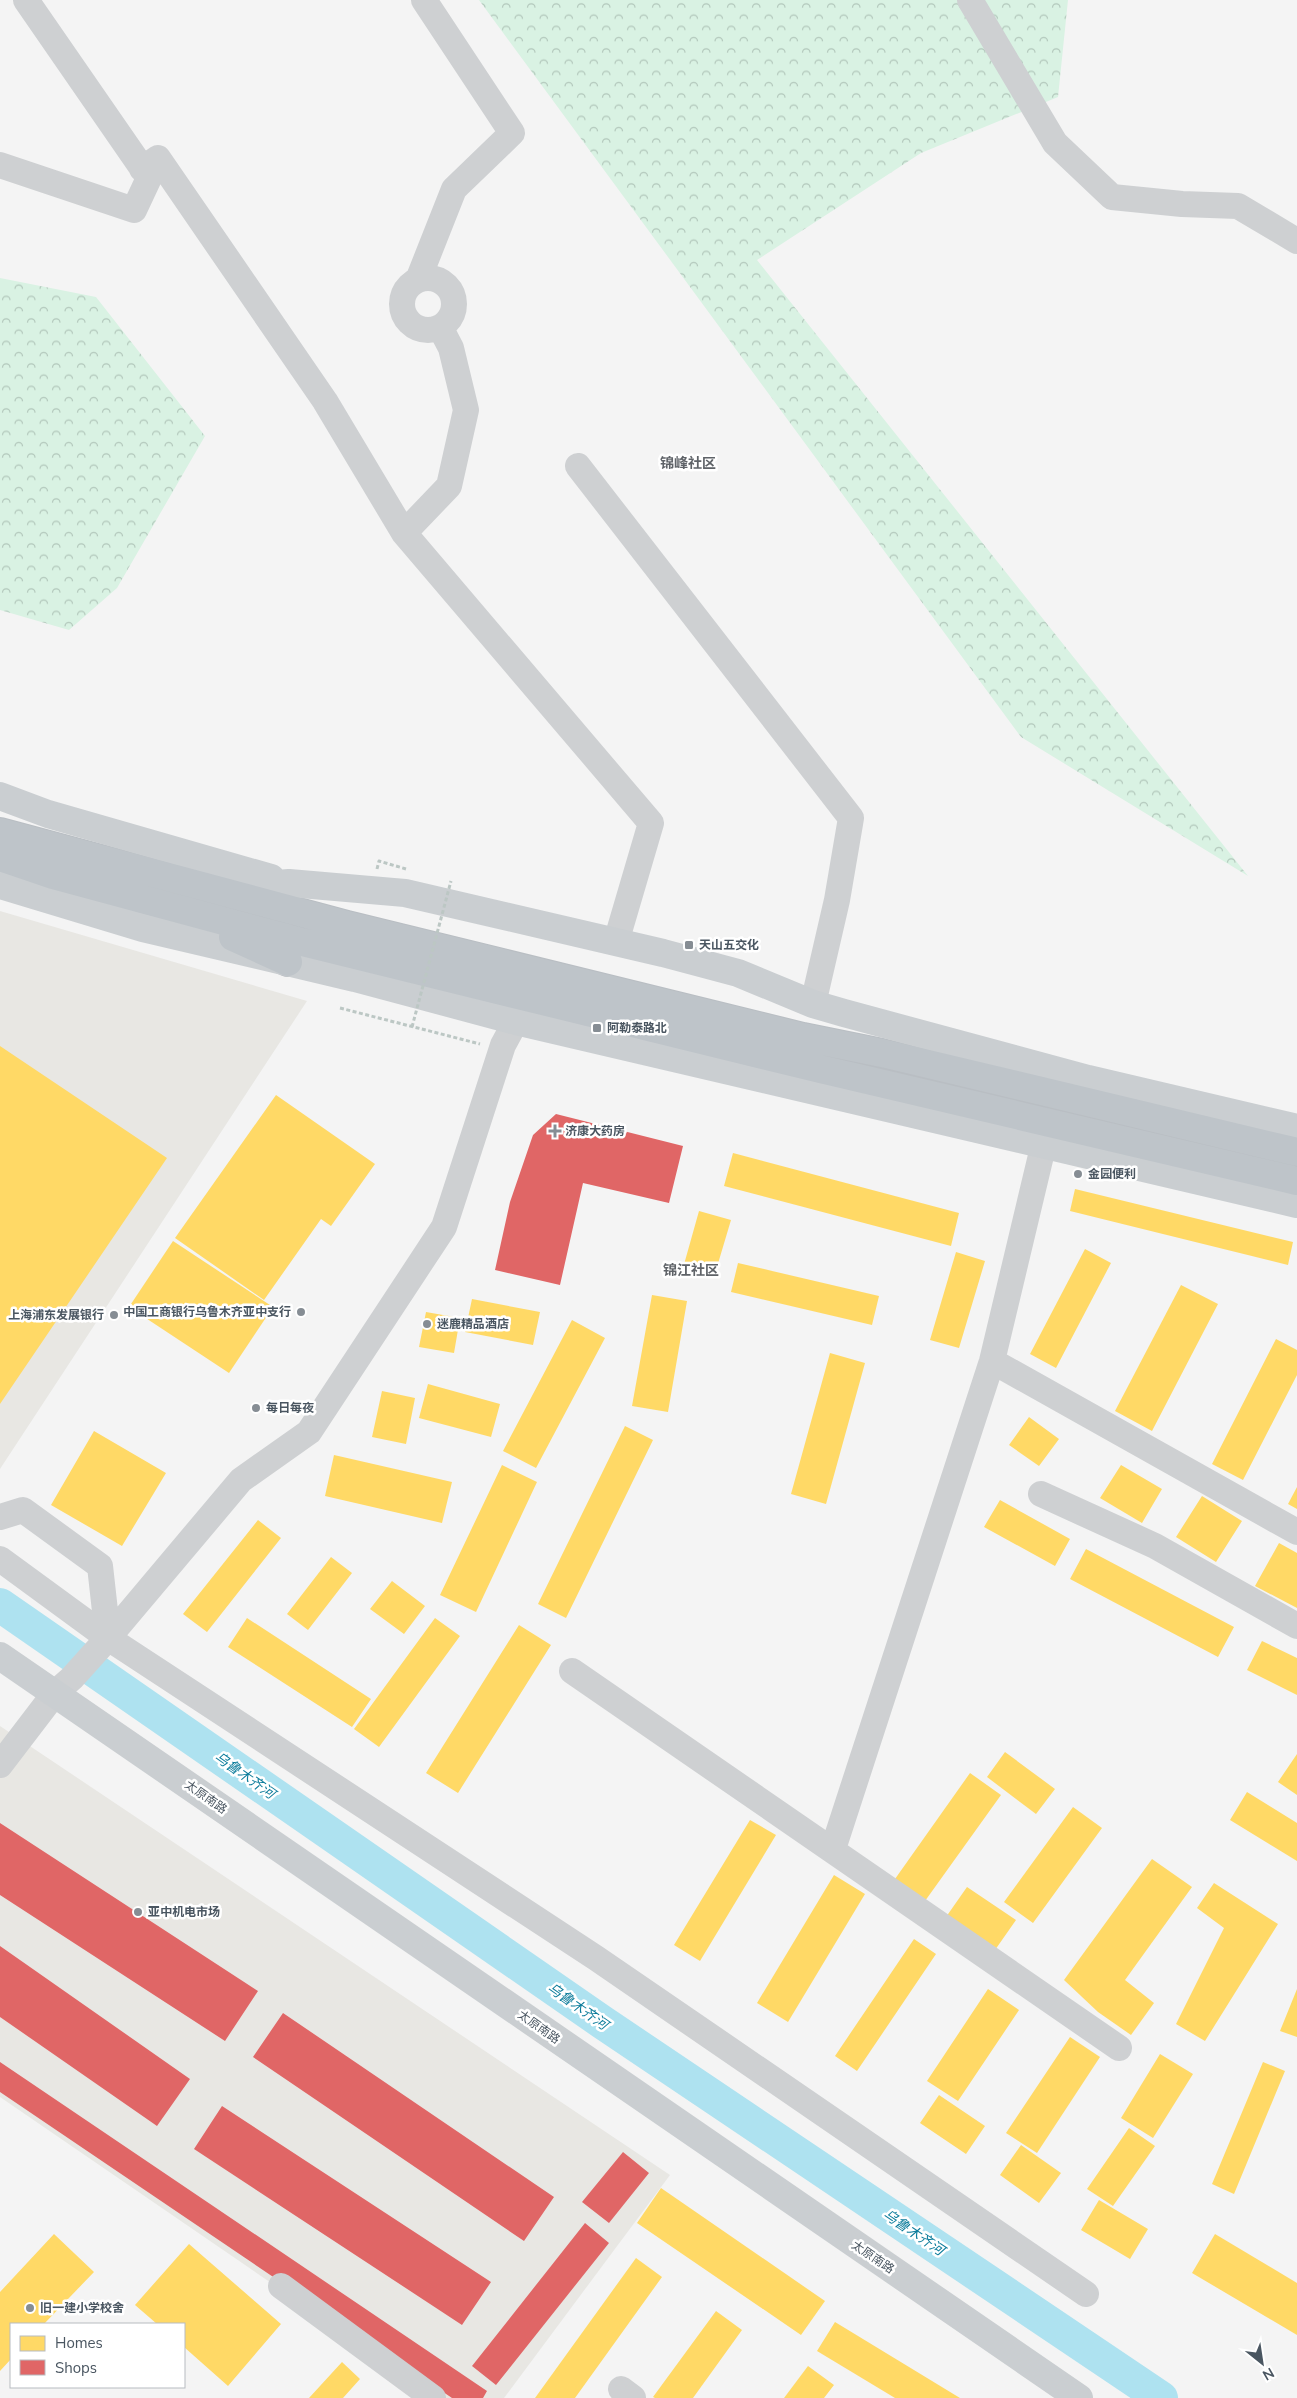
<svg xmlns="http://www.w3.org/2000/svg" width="1297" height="2398" viewBox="0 0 1297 2398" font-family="'Nunito Sans','Noto Sans SC',sans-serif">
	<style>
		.commercial { fill: #e8e7e3 }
		.forest { fill: url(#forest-crowns) }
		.homes { fill: #ffd966 }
		.shops { fill: #e06666 }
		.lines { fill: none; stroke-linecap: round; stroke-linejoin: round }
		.river { stroke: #aee2f0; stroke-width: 34 }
		.highway-casing { stroke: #b9bec3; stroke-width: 30 }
		.path { stroke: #bcc7c4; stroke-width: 3; stroke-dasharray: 4 2.5; stroke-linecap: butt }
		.minor { stroke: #ced0d2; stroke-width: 26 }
		.major { stroke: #caced1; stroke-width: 28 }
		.highway { stroke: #bec4c9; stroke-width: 28 }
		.path-bridge { stroke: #bcc7c4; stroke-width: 3; stroke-dasharray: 4 2.5; stroke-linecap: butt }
		.poi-dot { fill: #868d94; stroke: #fff; stroke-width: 2 }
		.labels { text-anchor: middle; stroke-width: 5; stroke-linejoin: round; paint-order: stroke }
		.poi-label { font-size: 12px; font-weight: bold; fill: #4a5661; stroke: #fff; text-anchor: start }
		.street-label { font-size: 12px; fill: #4a5661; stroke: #fff }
		.neighbourhood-label { font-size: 14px; font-weight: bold; fill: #5f6368; stroke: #fff }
		.water-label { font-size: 14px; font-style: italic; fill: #0c7c9b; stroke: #fff }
	</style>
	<defs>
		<pattern id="forest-crowns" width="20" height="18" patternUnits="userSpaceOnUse" patternTransform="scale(1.25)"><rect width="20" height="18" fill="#d9f2e3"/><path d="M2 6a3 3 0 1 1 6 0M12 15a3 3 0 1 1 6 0" fill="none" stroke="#b2c7bb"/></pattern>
	</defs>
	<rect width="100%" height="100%" fill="#f4f4f4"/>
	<!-- commercial -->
	<path class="commercial" d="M0,911L307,1001L0,1469Z
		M0,1726L670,2175L504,2398H439L0,2097Z"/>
	<!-- forest -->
	<path class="forest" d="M479,0H1068L1058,97L921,153L757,260L1248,876L1021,737Z
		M0,278L96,297L205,436L117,588L69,630L0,610Z"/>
	<!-- homes -->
	<path class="homes" d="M0,1046L167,1158L0,1404Z
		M276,1095L375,1164L331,1226L321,1219L264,1300L175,1238Z
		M733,1153L959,1213L951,1246L724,1186Z
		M1075,1189L1293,1242L1288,1265L1070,1211Z
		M699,1211L731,1220L714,1277L683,1268Z
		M173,1241L273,1307L229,1373L129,1307Z
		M1085,1249L1111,1263L1056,1368L1030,1354Z
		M956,1252L985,1261L959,1348L930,1340Z
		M738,1263L879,1296L872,1325L731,1292Z
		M1181,1285L1218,1304L1152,1431L1115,1411Z
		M652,1295L687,1301L668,1412L632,1406Z
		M472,1299L540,1312L533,1345L465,1332Z
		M426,1312L460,1318L454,1353L419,1347Z
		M572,1320L605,1338L536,1468L503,1451Z
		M1276,1339L1297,1350V1375L1243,1480L1212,1464Z
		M830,1353L865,1363L826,1504L791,1494Z
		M428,1384L500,1404L491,1437L419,1418Z
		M382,1391L415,1398L406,1444L372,1437Z
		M1029,1417L1059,1439L1039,1466L1009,1445Z
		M625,1426L653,1440L566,1618L538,1604Z
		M94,1431L166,1473L122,1546L51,1505Z
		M334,1455L452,1482L442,1523L325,1496Z
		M502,1465L537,1482L476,1612L440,1595Z
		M1121,1465L1162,1489L1142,1523L1100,1498Z
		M1297,1487V1509L1288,1504Z
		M1202,1496L1242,1521L1216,1562L1176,1537Z
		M1000,1500L1070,1539L1055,1566L984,1527Z
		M258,1520L281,1538L207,1632L183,1614Z
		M1279,1543L1297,1553V1608L1255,1586Z
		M1086,1549L1234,1627L1218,1657L1070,1579Z
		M331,1557L352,1573L308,1630L287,1614Z
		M392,1581L425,1606L404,1634L370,1609Z
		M247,1618L371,1699L352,1727L228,1647Z
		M435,1618L460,1636L379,1747L354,1729Z
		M519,1625L551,1645L458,1793L426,1773Z
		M1262,1641L1297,1658V1695L1247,1670Z
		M1005,1752L1055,1789L1036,1814L987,1777Z
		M1297,1754V1795L1278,1782Z
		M970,1773L1001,1795L925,1901L895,1879Z
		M1247,1792L1297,1823V1861L1230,1820Z
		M1073,1807L1102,1828L1033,1923L1004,1902Z
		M750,1820L776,1835L700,1961L674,1945Z
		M1152,1859L1192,1887L1125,1980L1154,2003L1131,2035L1098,2012L1064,1980Z
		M834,1875L865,1894L788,2022L757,2003Z
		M1214,1883L1278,1924L1205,2041L1176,2024L1224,1928L1197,1908Z
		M967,1887L1016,1920L995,1950L946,1917Z
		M914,1939L936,1954L857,2071L835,2056Z
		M988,1989L1019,2010L958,2101L927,2081Z
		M1297,1989V2037L1280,2031Z
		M1070,2037L1100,2057L1037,2153L1006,2133Z
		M1160,2054L1193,2074L1153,2138L1121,2118Z
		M1263,2062L1285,2071L1234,2194L1212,2184Z
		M939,2095L985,2126L966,2154L920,2123Z
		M1129,2128L1155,2146L1113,2206L1087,2189Z
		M1021,2145L1061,2173L1039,2203L1000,2175Z
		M661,2188L825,2301L801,2335L637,2223Z
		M1099,2200L1148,2229L1130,2259L1081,2230Z
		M54,2234L94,2272L44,2324H11V2359L0,2371V2292Z
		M1215,2234L1297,2283V2335L1192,2273Z
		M189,2244L281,2324L228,2386L184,2347V2324H157L135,2305Z
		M636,2258L662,2277L575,2398H535Z
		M716,2311L742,2330L693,2398H655L653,2397Z
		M835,2322L960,2398H895L817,2351Z
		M342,2362L360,2379L343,2398H309Z
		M808,2366L834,2385L824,2398H784Z"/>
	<!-- shops -->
	<path class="shops" d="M556,1114L683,1146L669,1203L583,1183L560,1285L495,1270L510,1202L533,1135Z
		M0,1823L258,1991L225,2041L0,1895Z
		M0,1946L190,2079L157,2126L0,2017Z
		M283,2013L554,2197L524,2241L253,2057Z
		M0,2062L487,2391L483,2398H452L0,2092Z
		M222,2106L491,2282L462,2325L194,2149Z
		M623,2152L649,2173L609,2223L582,2202Z
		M585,2223L609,2243L496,2385L472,2366Z"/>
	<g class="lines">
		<!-- river -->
		<path class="river" d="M0,1605L602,2022L1161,2398"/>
		<!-- highway casing -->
		<g class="highway-casing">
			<path id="highway" d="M0,832L347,925L803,1037L882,1053L1297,1152
				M0,857L53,875L298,941L820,1069L1297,1181
				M233,937L288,962"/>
		</g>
		<!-- path -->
		<path class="path" d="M377,869L379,861L406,869
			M340,1008L480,1044"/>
		<!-- minor -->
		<path class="minor" d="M970,0L1055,143L1112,197L1182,204L1238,206L1297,241
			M0,165L134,210L149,178L26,0
			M142,169L158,158L325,401L404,533L651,823L616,942
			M402 304a26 26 0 1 1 52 0a26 26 0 1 1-52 0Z
			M418,280L454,189L512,133L424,0
			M578,466L851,818L837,900L813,1004
			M404,533L449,486L466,410L451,348L440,327
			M992,1361L1297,1532
			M1041,1494L1155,1546L1297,1626
			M0,1517L23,1510L100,1566L108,1638
			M0,1559L108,1638L596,1958L1086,2294
			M572,1671L1119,2048
			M0,1765L55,1693L72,1678L108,1638L241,1480L309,1432L444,1227L503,1045L516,1021
			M833,1849L992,1361L1044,1143
			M281,2286L433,2398
			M621,2389L633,2398"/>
		<!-- major -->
		<path class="major" d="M0,796L48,814L271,878
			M0,885L143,928L355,978L516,1021L1297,1204
			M216,889L289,883L405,893L663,953L738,973L813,1004L844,1013L1088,1079L1297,1128
			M0,1656L1079,2398"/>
		<!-- highway -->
		<use href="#highway" class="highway"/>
		<!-- path-bridge -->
		<path class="path-bridge" d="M412,1027L451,881"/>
	</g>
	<!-- markers -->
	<g class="poi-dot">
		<rect x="684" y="940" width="10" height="10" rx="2.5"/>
		<rect x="592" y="1023" width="10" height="10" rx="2.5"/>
		<path d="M552.5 1123.5h5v5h5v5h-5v5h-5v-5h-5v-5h5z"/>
		<circle cx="1078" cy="1174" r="5"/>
		<circle cx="301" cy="1312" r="5"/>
		<circle cx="114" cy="1315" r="5"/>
		<circle cx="427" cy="1324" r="5"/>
		<circle cx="256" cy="1408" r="5"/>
		<circle cx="138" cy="1912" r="5"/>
		<circle cx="30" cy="2308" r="5"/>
	</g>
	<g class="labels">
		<!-- poi labels -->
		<g class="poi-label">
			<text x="699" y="949">天山五交化</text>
			<text x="607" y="1032">阿勒泰路北</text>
			<text x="565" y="1135">济康大药房</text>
			<text x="1088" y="1178">金园便利</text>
			<text x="291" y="1316" text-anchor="end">中国工商银行乌鲁木齐亚中支行</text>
			<text x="104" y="1319" text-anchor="end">上海浦东发展银行</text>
			<text x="437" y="1328">迷鹿精品酒店</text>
			<text x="266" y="1412">每日每夜</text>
			<text x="148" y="1916">亚中机电市场</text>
			<text x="40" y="2312">旧一建小学校舍</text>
		</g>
		<!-- street labels -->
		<g class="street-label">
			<text transform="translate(206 1797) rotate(35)" y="4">太原南路</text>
			<text transform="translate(539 2027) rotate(35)" y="4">太原南路</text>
			<text transform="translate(873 2257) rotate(34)" y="4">太原南路</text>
		</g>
		<!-- neighbourhood labels -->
		<g class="neighbourhood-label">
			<text x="688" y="468">锦峰社区</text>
			<text x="691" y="1275">锦江社区</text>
		</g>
		<!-- water labels -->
		<g class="water-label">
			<text transform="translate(245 1775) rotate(35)" y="5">乌鲁木齐河</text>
			<text transform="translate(578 2006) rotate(35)" y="5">乌鲁木齐河</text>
			<text transform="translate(914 2232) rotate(34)" y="5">乌鲁木齐河</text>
		</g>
	</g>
	<!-- legend -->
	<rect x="10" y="2323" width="175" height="65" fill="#ffffff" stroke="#b7bbc0"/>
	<rect x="20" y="2336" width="25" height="15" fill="#ffd966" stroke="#b7bbc0"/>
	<text x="55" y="2348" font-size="15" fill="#4a5661">Homes</text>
	<rect x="20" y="2360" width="25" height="15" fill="#e06666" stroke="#b7bbc0"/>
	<text x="55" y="2373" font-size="15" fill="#4a5661">Shops</text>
	<!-- north arrow -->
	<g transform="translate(1262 2363) rotate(150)" stroke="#ffffff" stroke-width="4" paint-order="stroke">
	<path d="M0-4L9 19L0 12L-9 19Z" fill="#4a5661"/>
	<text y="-8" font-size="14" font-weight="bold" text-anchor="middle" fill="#4a5661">N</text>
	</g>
</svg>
